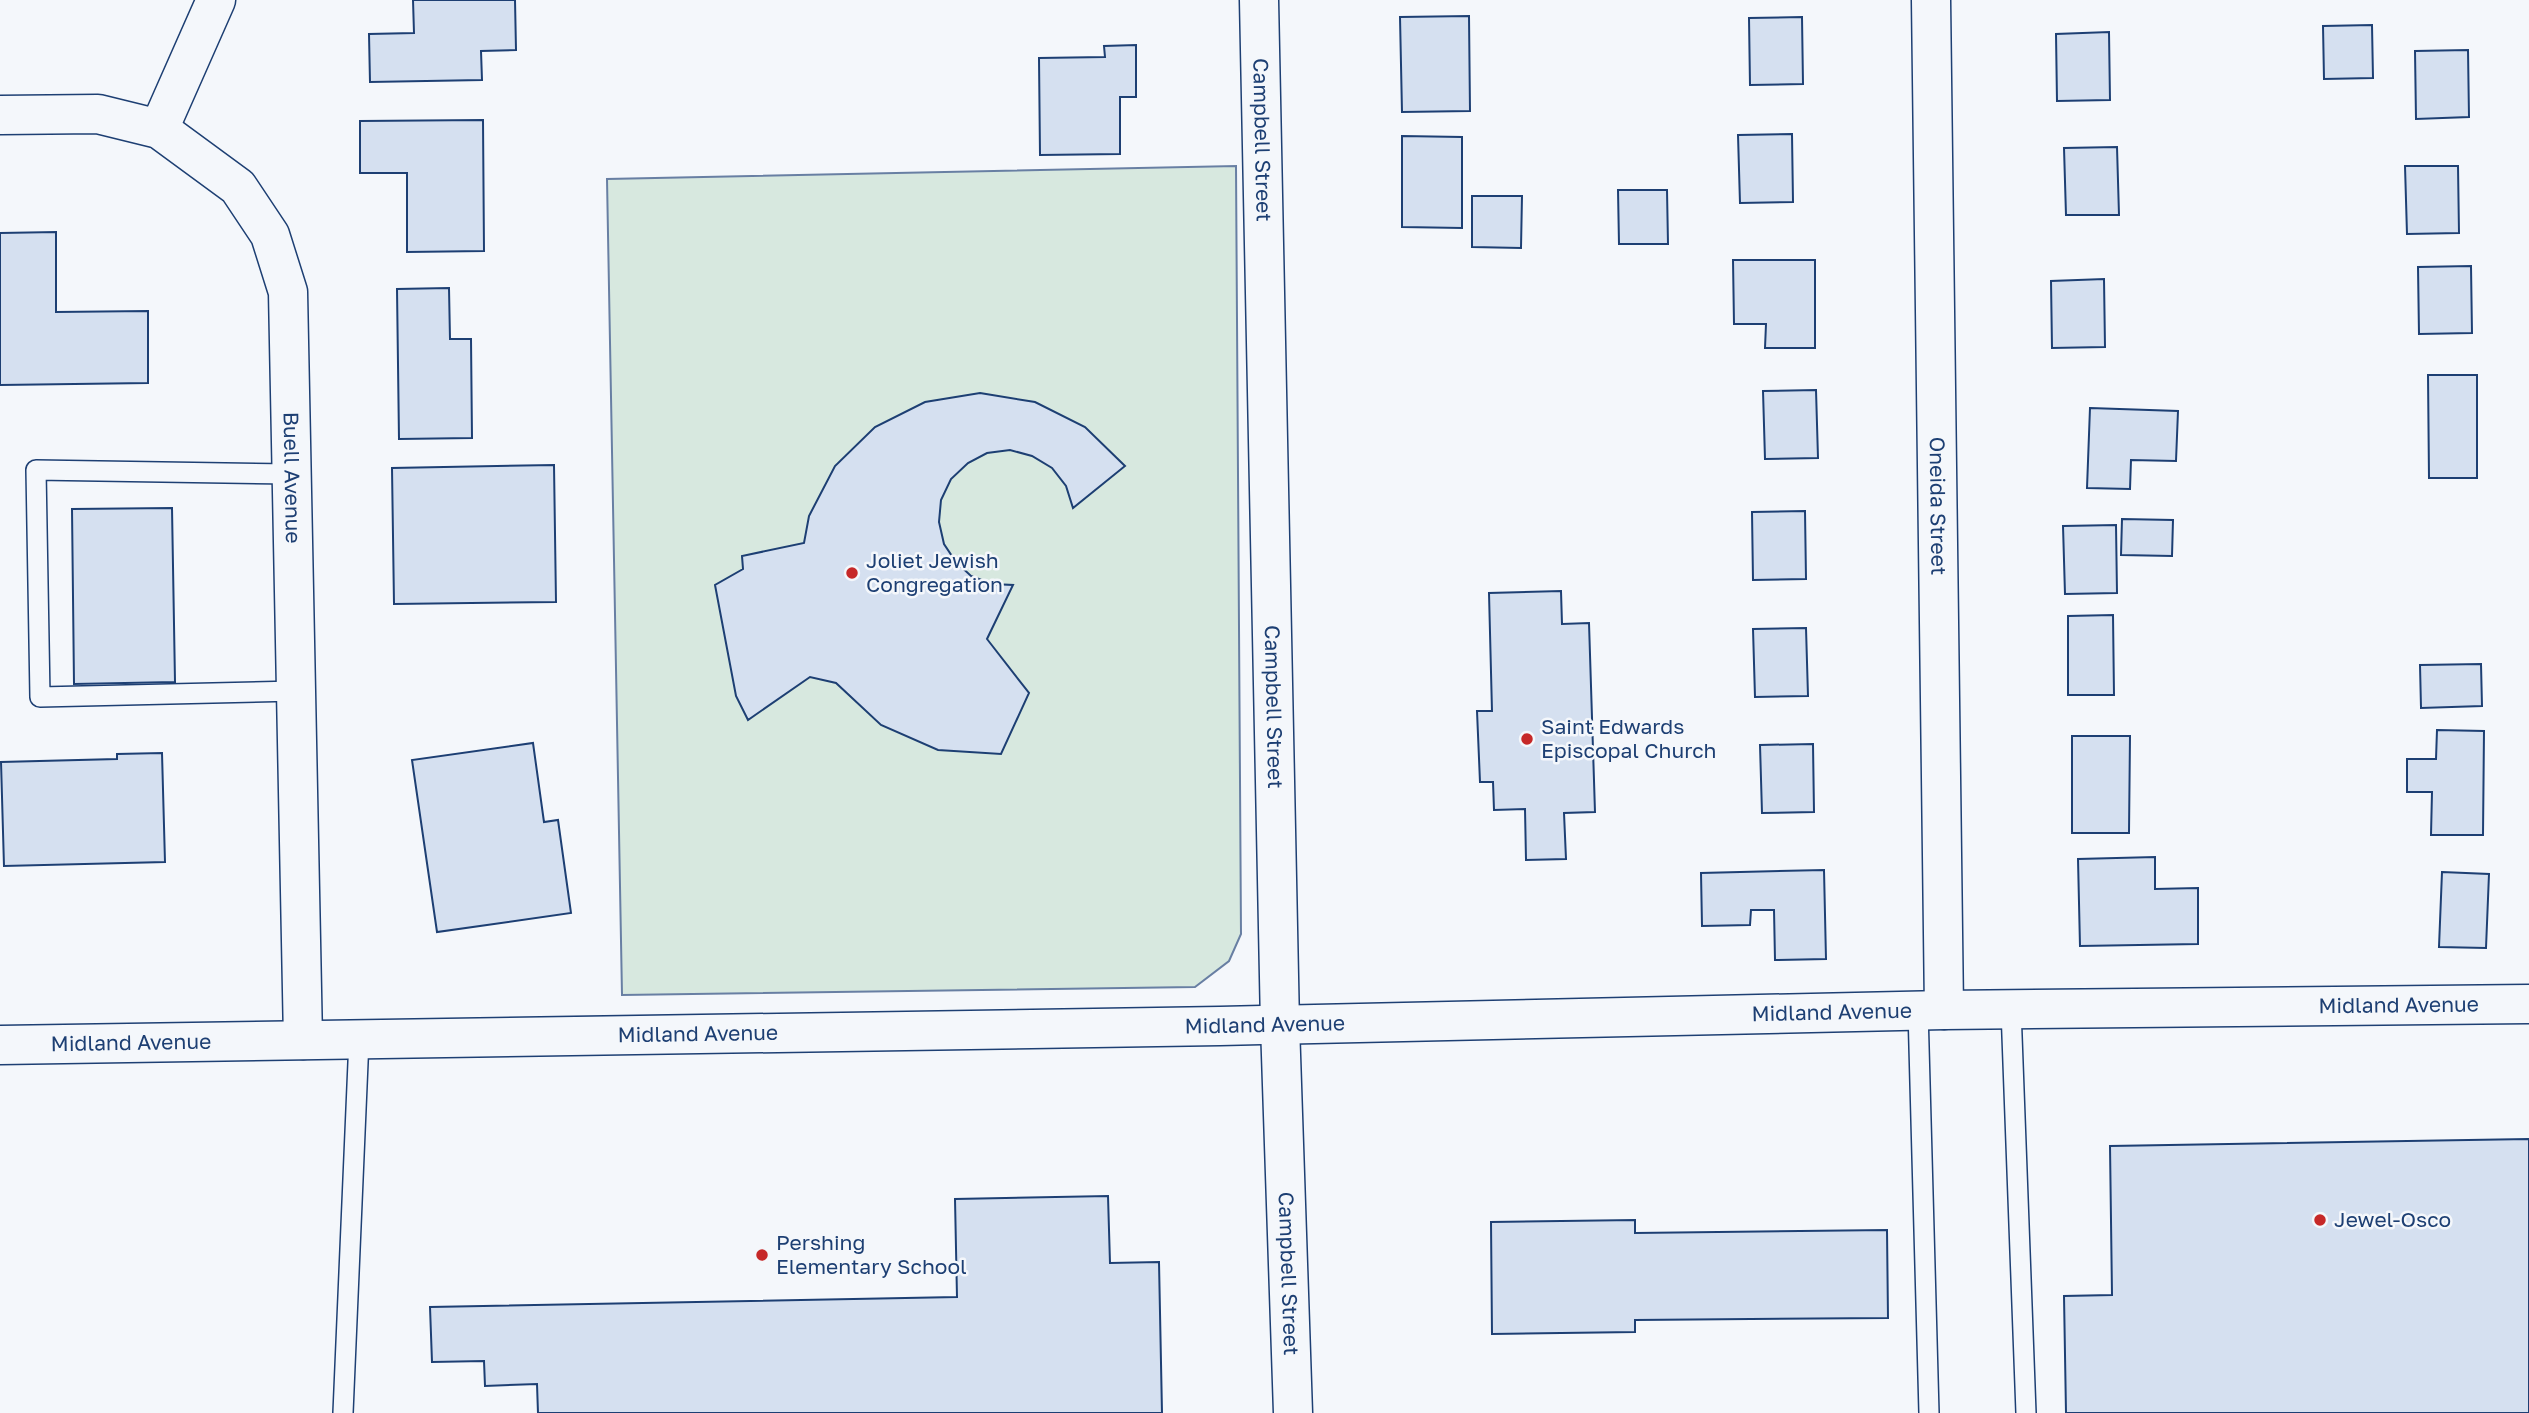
<svg xmlns="http://www.w3.org/2000/svg" width="2529" height="1413" viewBox="0 0 2529 1413" font-family="'Golos Text',sans-serif">
	<style>
		.green { fill: #d7e8df; stroke: #687fa3; stroke-width: 2 }
		.building { fill: #d5e0f0; stroke: #1d3f73; stroke-width: 2 }
		.lines { fill: none; stroke-linecap: round; stroke-linejoin: round }
		.lane-casing { stroke: #1d3f73; stroke-width: 22 }
		.street-casing { stroke: #1d3f73; stroke-width: 41 }
		.secondary-casing { stroke: #1d3f73; stroke-width: 41 }
		.lane { stroke: #f4f7fb; stroke-width: 19 }
		.street { stroke: #f4f7fb; stroke-width: 38 }
		.secondary { stroke: #f4f7fb; stroke-width: 38 }
		.poi-dot { fill: #c62828; stroke: #f4f7fb; stroke-width: 2.5 }
		.labels { text-anchor: middle; stroke-width: 5; stroke-linejoin: round; paint-order: stroke }
		.street-label { font-size: 21px; fill: #1d3f73; stroke: #f4f7fb }
		.poi-label { font-size: 21px; fill: #1d3f73; stroke: #f4f7fb; text-anchor: start }
	</style>
	<rect width="100%" height="100%" fill="#f4f7fb"/>
	<!-- green -->
	<path class="green" d="M1236,166L1241,934L1229,961L1195,987L622,995L607,179Z"/>
	<!-- building -->
	<path class="building" d="M413,0H515L516,50L481,51L482,80L370,82L369,34L414,33Z
		M1469,16L1470,111L1402,112L1400,17Z
		M1802,17L1803,84L1750,85L1749,18Z
		M2372,25L2373,78L2324,79L2323,26Z
		M2109,32L2110,100L2057,101L2056,34Z
		M1136,45V97H1120V154L1040,155L1039,58L1105,57L1104,46Z
		M2468,50L2469,117L2416,119L2415,51Z
		M483,120L484,251L407,252V173H360V121Z
		M1792,134L1793,202L1740,203L1738,135Z
		M1402,136L1462,137V228L1402,227Z
		M2117,147L2119,215H2066L2064,148Z
		M2405,166H2458L2459,233L2407,234Z
		M1618,190H1667L1668,244H1619Z
		M1472,196H1522L1521,248L1472,247Z
		M56,232V312L148,311V383L0,385V233Z
		M1733,260H1815V348H1765L1766,324H1734Z
		M2471,266L2472,333L2419,334L2418,267Z
		M2104,279L2105,347L2052,348L2051,281Z
		M449,288L450,339H471L472,438L399,439L397,289Z
		M2428,375H2477V478H2429Z
		M1816,390L1818,458L1765,459L1763,391Z
		M980,393L1035,402L1085,427L1125,466L1073,508L1066,486L1052,468L1032,456L1010,450L987,453L968,463L951,479L941,500L939,522L944,544L956,562L971,576L992,584L1013,585L987,639L1029,693L1001,754L938,750L881,725L836,683L810,677L748,720L736,696L715,585L743,569L742,556L804,543L809,516L835,466L875,427L925,402Z
		M2090,408L2178,411L2176,461L2131,460L2130,489L2087,488Z
		M554,465L556,602L394,604L392,468Z
		M172,508L175,682L74,684L72,509Z
		M1805,511L1806,579L1753,580L1752,512Z
		M2122,519L2173,520L2172,556L2121,555Z
		M2116,525L2117,593L2065,594L2063,526Z
		M1561,591L1562,624L1589,623L1595,812L1564,813L1566,859L1526,860L1525,809L1494,810L1493,782H1480L1477,711H1492L1489,593Z
		M2113,615L2114,695H2068V616Z
		M1806,628L1808,696L1755,697L1753,629Z
		M2481,664L2482,706L2421,708L2420,665Z
		M2437,730L2484,731L2483,835H2431L2432,792H2407V759H2436Z
		M2072,736H2130L2129,833H2072Z
		M533,743L544,822L558,820L571,913L437,932L412,760Z
		M1813,744L1814,812L1762,813L1760,745Z
		M162,753L165,862L4,866L1,762L117,759V754Z
		M2155,857V889L2198,888V944L2080,946L2078,859Z
		M1824,870L1826,959L1775,960L1774,910H1751L1750,925L1702,926L1701,873Z
		M2442,872L2489,874L2486,948L2439,947Z
		M2529,1139V1413H2066L2064,1296L2112,1295L2110,1146Z
		M1108,1196L1110,1263L1159,1262L1162,1413H538L537,1384L485,1386L484,1361L432,1362L430,1307L957,1297L955,1199Z
		M1635,1220V1233L1887,1230L1888,1318L1635,1320V1332L1492,1334L1491,1222Z"/>
	<g class="lines">
		<!-- lane casing -->
		<g class="lane-casing">
			<path id="lane" d="M291,474L36,470L40,697L296,691
				M2011,1009L2026,1413
				M1918,1010L1929,1413
				M343,1413L359,1039"/>
		</g>
		<!-- street casing -->
		<g class="street-casing">
			<g id="street">
				<path id="s1" d="M1259,0L1280,1025L1293,1413"/>
				<path id="s2" d="M1931,0L1944,1010"/>
				<path id="s3" d="M0,115L98,114L159,129L238,187L270,235L288,292L303,1040"/>
				<path d="M159,129L216,0"/>
			</g>
		</g>
		<!-- secondary casing -->
		<g class="secondary-casing">
			<g id="secondary">
				<path id="s4" d="M0,1045L1220,1026L1944,1010L2529,1004"/>
			</g>
		</g>
		<!-- lane -->
		<use href="#lane" class="lane"/>
		<!-- street -->
		<use href="#street" class="street"/>
		<!-- secondary -->
		<use href="#secondary" class="secondary"/>
	</g>
	<!-- markers -->
	<g class="poi-dot">
		<circle cx="852" cy="573" r="7"/>
		<circle cx="1527" cy="739" r="7"/>
		<circle cx="2320" cy="1220" r="7"/>
		<circle cx="762" cy="1255" r="7"/>
	</g>
	<g class="labels">
		<!-- street labels -->
		<g class="street-label">
			<text dy="7" stroke="none"><textPath href="#s1" startOffset="140">Campbell Street</textPath></text>
			<text dy="7" stroke="none"><textPath href="#s3" startOffset="562">Buell Avenue</textPath></text>
			<text dy="7" stroke="none"><textPath href="#s2" startOffset="506">Oneida Street</textPath></text>
			<text dy="7" stroke="none"><textPath href="#s1" startOffset="707">Campbell Street</textPath></text>
			<text dy="7" stroke="none"><textPath href="#s4" startOffset="2399">Midland Avenue</textPath></text>
			<text dy="7" stroke="none"><textPath href="#s4" startOffset="1832">Midland Avenue</textPath></text>
			<text dy="7" stroke="none"><textPath href="#s4" startOffset="1265">Midland Avenue</textPath></text>
			<text dy="7" stroke="none"><textPath href="#s4" startOffset="698">Midland Avenue</textPath></text>
			<text dy="7" stroke="none"><textPath href="#s4" startOffset="131">Midland Avenue</textPath></text>
			<text dy="7" stroke="none"><textPath href="#s1" startOffset="1274">Campbell Street</textPath></text>
		</g>
		<!-- poi labels -->
		<g class="poi-label">
			<text x="866" y="568">Joliet Jewish<tspan x="866" dy="24">Congregation</tspan></text>
			<text x="1541" y="734">Saint Edwards<tspan x="1541" dy="24">Episcopal Church</tspan></text>
			<text x="2334" y="1227">Jewel-Osco</text>
			<text x="776" y="1250">Pershing<tspan x="776" dy="24">Elementary School</tspan></text>
		</g>
	</g>
</svg>
